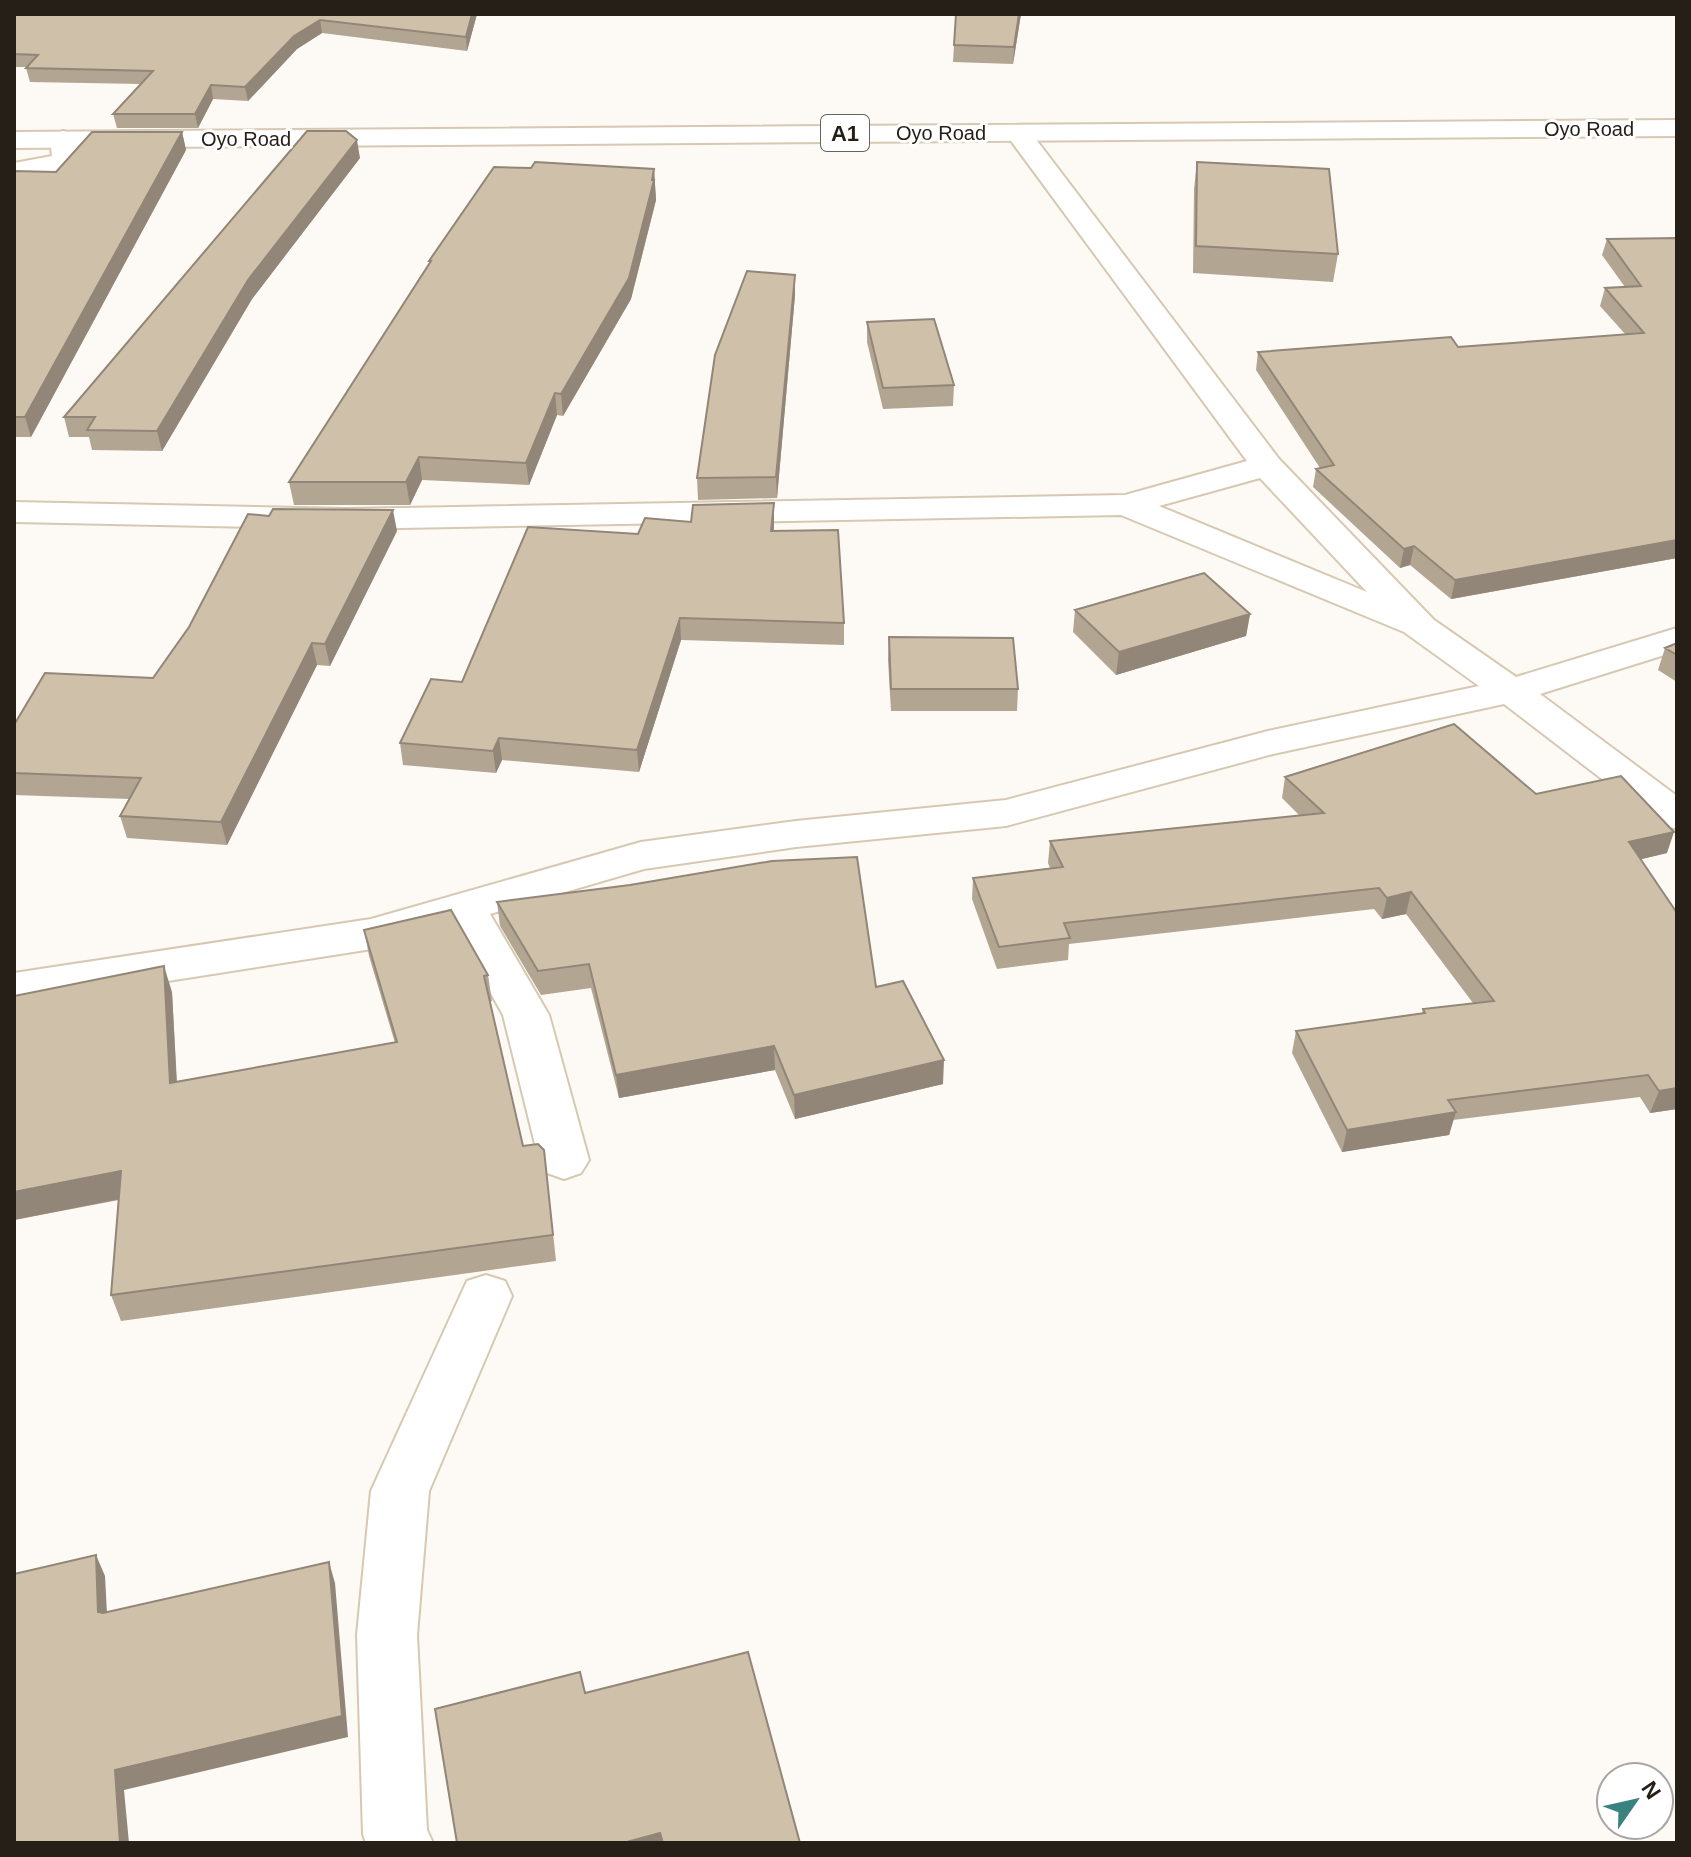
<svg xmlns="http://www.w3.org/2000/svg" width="1691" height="1857" viewBox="0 0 1691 1857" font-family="Arial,sans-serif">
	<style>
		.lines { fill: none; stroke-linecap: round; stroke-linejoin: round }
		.minor-casing { stroke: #d7c8b2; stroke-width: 4 }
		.trunk-casing { stroke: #d7c8b2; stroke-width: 4 }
		.minor { fill: #fff; fill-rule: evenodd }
		.trunk { fill: #fff; fill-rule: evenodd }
		.wall { fill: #b2a592 }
		.shaded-wall { fill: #918677 }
		.building { fill: #cfc0aa; stroke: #918677; stroke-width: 2 }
		.labels { text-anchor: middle; stroke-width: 6; stroke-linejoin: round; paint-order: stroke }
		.far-street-label { font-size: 20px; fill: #251f17; stroke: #fff }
		.shield { fill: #fff; stroke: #66625d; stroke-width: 2 }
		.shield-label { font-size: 22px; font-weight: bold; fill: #251f17 }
	</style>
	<rect width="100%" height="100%" fill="#fdfaf5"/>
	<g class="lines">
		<!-- minor casing -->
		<g class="minor-casing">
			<path id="minor" d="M1019,126L1028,129L1279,459L1434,620L1516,677L1677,628V651L1540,694L1677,796V829L1662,825L1504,704L1273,754L1006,826L796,847L644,869L490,914L549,1015L589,1160L581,1173L564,1179L547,1173L539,1160L503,1015L453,925L372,949L14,1005V973L371,919L641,842L796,821L1006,800L1268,731L1479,686L1404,632L1121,515L346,529L14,522V502L346,509L1125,495L1247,461L1006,134L1010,129ZM1260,478L1367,592L1159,506Z
				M63,131L72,134L76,139L78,159C65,178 35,176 14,179V163L52,156L50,139L54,134Z
				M486,1275L505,1281L512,1296L429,1491L417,1635L427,1830L433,1843H366L363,1834L357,1635L371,1491L467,1281Z"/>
		</g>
		<!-- trunk casing -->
		<g class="trunk-casing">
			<path id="trunk" d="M1677,120V136L14,148V132Z"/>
		</g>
		<!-- minor -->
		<use href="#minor" class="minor"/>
		<!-- trunk -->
		<use href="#trunk" class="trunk"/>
	</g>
	<!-- wall -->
	<path class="wall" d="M14,14H477L467,51L322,33L297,49L248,101L213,99L198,128H117L113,114L141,84L30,82L26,68L27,67H14Z
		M1021,14L1013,64L953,62L954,45Z
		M182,132L186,150L31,437H14V171L56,172Z
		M360,158L252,299L162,451L92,450L89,437H69L64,417Z
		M1197,162L1338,254L1333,282L1193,273L1194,189Z
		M531,168L654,169L656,200L631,299L563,416L557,415L529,485L422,480L410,505H294L289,482L429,265V261Z
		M1677,238V558L1451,599L1410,565L1400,568L1313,487L1316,469L1320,468L1256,370L1258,352L1458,347L1626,335L1600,306L1605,288L1625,287L1602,255L1607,239Z
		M795,275V295L777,498L698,500L697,478Z
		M867,322L954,385L953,406L883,409L867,342Z
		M691,522L774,524V531L844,623V645L681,640L639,772L502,760L496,773L403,765L400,743L462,682L638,534Z
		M397,531L330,666L317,665L227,845L127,838L120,816L129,799L14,795V725L153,678Z
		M1075,610L1250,614L1246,636L1116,675L1073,632Z
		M889,637L1018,689L1017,711H891L888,660Z
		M1677,643V682L1658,670L1665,648Z
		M1285,777L1536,794L1667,853L1641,859L1677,1109L1650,1113L1640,1097L1453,1120L1449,1135L1342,1152L1292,1053L1296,1031L1422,1014L1423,1009L1473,1003L1406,914L1382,919L1374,909L1069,944L1068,960L997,969L972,899L973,878L1050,868L1048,863L1050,841L1300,816L1282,798Z
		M497,902L876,987L943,1084L795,1119L775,1070L619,1098L591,988L541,995L500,926Z
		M364,930L488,975L492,1001L490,1002L523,1146L547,1176L556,1261L121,1321L111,1295L119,1200L14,1220V996L172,992L177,1082L395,1043L369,956Z"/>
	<!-- shaded-wall -->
	<path class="shaded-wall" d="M472,14H477L467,51L466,37Z
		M1019,14H1021L1013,64L1014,47Z
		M320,20L322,33L297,49L248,101L245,87L294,36Z
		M211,85L213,99L198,128L195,114Z
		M182,132L186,150L31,437L25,417Z
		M357,140L360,158L252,299L162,451L157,431L248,280Z
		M654,169L656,200L631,299L563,416L561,394L652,180Z
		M795,275V295L777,498L776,477Z
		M555,393L557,415L529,485L526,463Z
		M419,457L422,480L410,505L406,482Z
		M774,503V524L772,552L771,531Z
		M393,510L397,531L330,666L325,644Z
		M1677,540V558L1451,599L1455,580Z
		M1414,546L1410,565L1400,568L1404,549Z
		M1250,614L1246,636L1116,675L1119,652Z
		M680,618L681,640L639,772L637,750Z
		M312,643L317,665L227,845L221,822Z
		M499,738L502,760L496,773L493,751Z
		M1674,832L1667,853L1622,864L1629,842Z
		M1411,892L1406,914L1382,919L1387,898Z
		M164,966L172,992L178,1109L170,1083Z
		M774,1046L775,1070L619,1098L616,1075Z
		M944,1060L943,1084L795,1119L794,1095Z
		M1677,1088V1109L1650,1113L1659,1091Z
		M1456,1112L1449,1135L1342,1152L1347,1130Z
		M121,1171L130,1197L14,1220V1192Z
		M96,1555L105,1576L108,1633L98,1612Z
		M329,1562L335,1583L348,1737L124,1790L129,1843H120L115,1770Z
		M660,1833L662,1843H623Z"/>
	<!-- building -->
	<path class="building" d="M14,14H472L466,37L320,20L294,36L245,87L211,85L195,114H113L153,71L26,68L38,55L14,54Z
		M956,14H1019L1014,47L954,45Z
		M307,131H346L357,140L248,280L157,431L87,430L95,417H64Z
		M92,132H182L25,417H14V171L56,172Z
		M535,162L654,169L652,180H654L629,278L561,394L555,393L526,463L419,457L406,482H289L431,261H429L494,167L531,168Z
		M1197,162L1329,169L1338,254L1196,246Z
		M1677,238V540L1455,580L1414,546L1404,549L1316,469L1334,465L1258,352L1451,337L1458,347L1644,333L1605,288L1641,286L1607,239Z
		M747,271L795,275L776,477L697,478L715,355Z
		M934,319L954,385L883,388L867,322Z
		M774,503L771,531L838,530L844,623L680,618L637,750L499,738L493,751L400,743L431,679L462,682L528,527L638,534L645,518L691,522L693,505Z
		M273,509L393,510L325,644L312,643L221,822L120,816L141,778L14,773V725L45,673L153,678L189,627L248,514L269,516Z
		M1204,573L1250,614L1119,652L1075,610Z
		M889,637L1013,638L1018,689H891Z
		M1677,643V655L1665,648Z
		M1454,724L1536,794L1621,776L1674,832L1629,842L1677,913V1088L1659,1091L1648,1075L1448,1100L1456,1112L1347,1130L1296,1031L1425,1013L1423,1009L1494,1001L1411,892L1387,898L1379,888L1064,923L1070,938L999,947L973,878L1063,867L1050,841L1324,813L1285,777Z
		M857,857L876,987L903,981L944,1060L794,1095L774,1046L616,1075L589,964L538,971L497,902L630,885L772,861Z
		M451,910L488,975L484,976L523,1146L538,1144L544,1150L553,1235L111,1295L121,1171L14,1192V996L164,966L170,1083L397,1042L364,930Z
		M96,1555L98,1612L103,1613L329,1562L342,1716L115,1770L120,1843H14V1574Z
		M748,1652L800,1843H663L660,1833L623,1843H457L435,1709L580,1672L585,1693Z"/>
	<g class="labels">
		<!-- far-street labels -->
		<g class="far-street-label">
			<text x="1589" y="136">Oyo Road</text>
			<text x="941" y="140">Oyo Road</text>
			<text x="246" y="146">Oyo Road</text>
		</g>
		<!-- shield labels -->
		<rect class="shield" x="821" y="115" width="48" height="36" rx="6"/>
		<g class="shield-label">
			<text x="845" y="141">A1</text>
		</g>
	</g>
	<!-- border -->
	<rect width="1691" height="1857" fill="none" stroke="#251f17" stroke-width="32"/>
	<!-- north arrow -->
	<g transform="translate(1635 1801) rotate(56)"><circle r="38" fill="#ffffff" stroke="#a8a5a2" stroke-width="2"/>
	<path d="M0-6L14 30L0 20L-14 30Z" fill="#3a8280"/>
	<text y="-12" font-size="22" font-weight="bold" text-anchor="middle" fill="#251f17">N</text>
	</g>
</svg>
